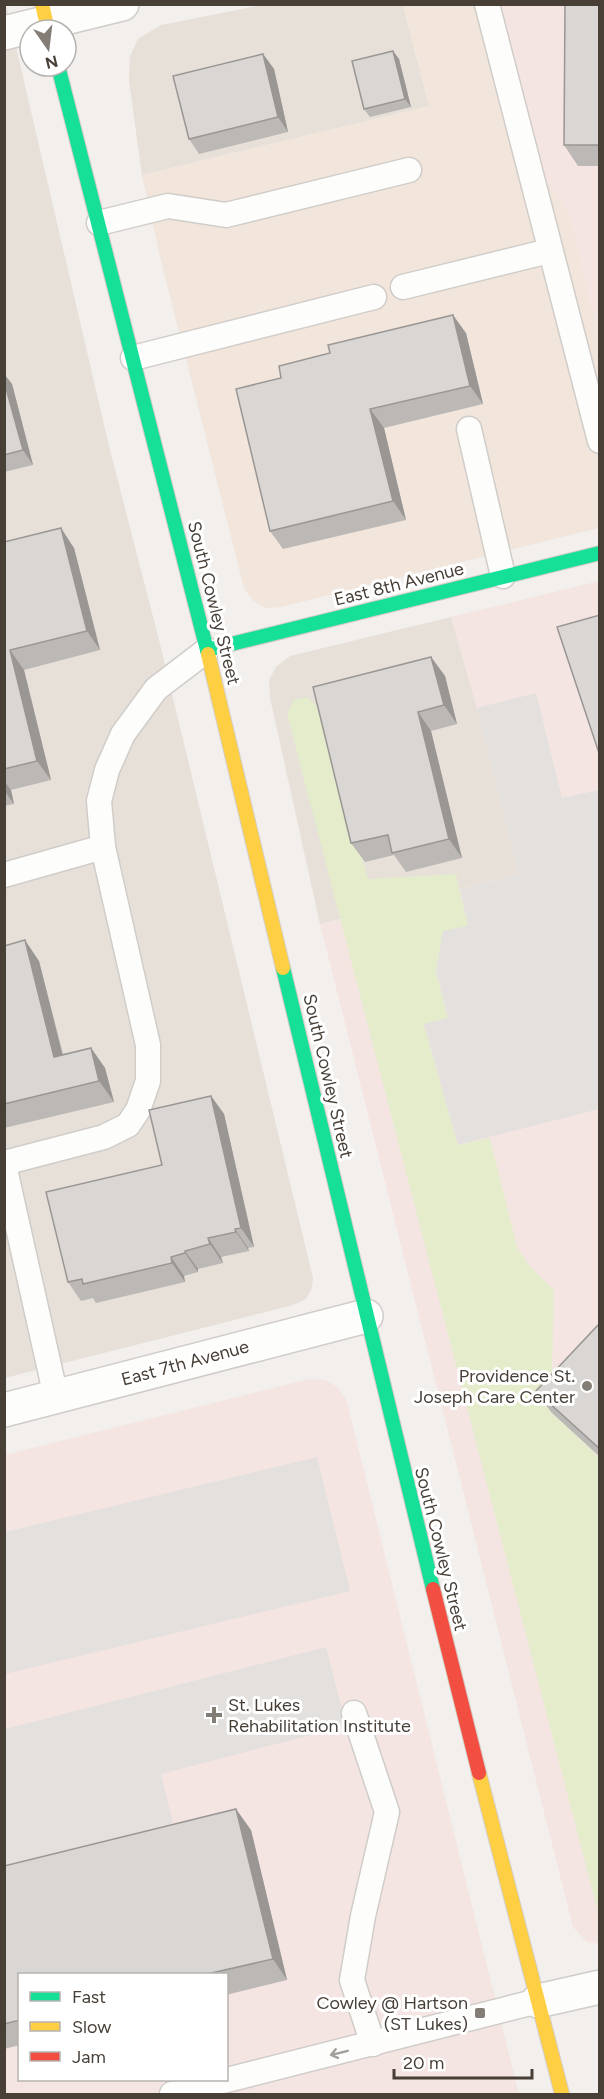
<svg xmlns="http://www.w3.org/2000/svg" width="604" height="2099" viewBox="0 0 604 2099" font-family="Figtree,sans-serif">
	<rect width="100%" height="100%" fill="#f2efec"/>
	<g fill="#e6e0d9">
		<path d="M6 4 109 446 159 640 313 1278 312 1288 306 1299 293 1305 5 1378Z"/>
		<path d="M263 5H403L429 106 142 175 129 81 130 56 138 39 161 25Z"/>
		<path d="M451 617 477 708 519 874 320 924 270 698 269 680 276 667 290 656Z"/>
	</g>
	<path fill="#f1e5dc" d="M403 5H501L542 175 569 210 599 336V528L281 607 266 608 253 601 244 588 160 257 142 175 429 106Z"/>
	<g fill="#f4e5e3" fill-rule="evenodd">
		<path d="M501 5H599V336L569 210 542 175Z"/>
		<path d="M599 581V1944L587 1942 573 1927 320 924 519 874 477 708 451 617Z"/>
		<path d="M309 1379 325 1380 336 1386 346 1399 519 2094H5L4 1455ZM20 1974H226V2080H20Z"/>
	</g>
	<path fill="#e4eccc" d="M307 697 320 709 368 879 456 874 468 926 436 971 448 1018 424 1025 458 1145 490 1138 517 1247 530 1267 554 1290 551 1412 599 1457V1916L287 714 294 700Z"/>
	<g fill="#e4e0dd">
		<path d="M536 693 562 798 599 790V1109L458 1145 424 1024 448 1018 436 971 443 931 468 926 460 889 519 874 477 708Z"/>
		<path d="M317 1457 350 1591 5 1674V1532Z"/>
		<path d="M326 1647 346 1726 161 1774 173 1823 5 1867V1729Z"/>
	</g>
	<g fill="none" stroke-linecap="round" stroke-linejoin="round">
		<defs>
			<g id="lane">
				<path d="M487 4 600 441"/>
				<path d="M99 223 168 206 226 215 409 170"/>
				<path d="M403 287 549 251"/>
				<path d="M133 358 374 297"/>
				<path d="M469 429 503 576"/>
				<path d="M4 875 103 847"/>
				<path d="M4 1163 104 1137 128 1125 138 1110 148 1081V1045L103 847 99 801 107 770 123 734 156 689 207 650"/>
				<path d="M4 1165 56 1397"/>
				<path d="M354 1713 387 1812 363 1916 352 1980 373 2044"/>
				<path d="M172 2094 538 2001"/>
			</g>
			<g id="street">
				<path d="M4 33 122 4"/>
				<path d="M4 1410 366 1316"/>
				<path d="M538 2001 600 1987"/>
			</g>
			<g id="fast">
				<path d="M58 66 208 654"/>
				<path d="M207 650 600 553"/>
				<path d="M283 968 433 1589"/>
			</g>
			<g id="slow">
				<path d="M42 4 48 30"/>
				<path d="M208 654 283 968"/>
				<path d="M479 1773 562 2094"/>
			</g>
			<path id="jam" d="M433 1589 479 1773"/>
		</defs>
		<use href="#lane" stroke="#d0cdc9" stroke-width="27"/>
		<use href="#street" stroke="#d0cdc9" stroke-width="36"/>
		<use href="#fast" stroke="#d3ccc4" stroke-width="16"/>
		<use href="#slow" stroke="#d3ccc4" stroke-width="16"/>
		<use href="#jam" stroke="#d3ccc4" stroke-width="16"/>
		<use href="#lane" stroke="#fdfdfc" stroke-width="24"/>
		<use href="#street" stroke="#fdfdfc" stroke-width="33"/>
		<use href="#fast" stroke="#16e098" stroke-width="14"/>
		<use href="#slow" stroke="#ffcf43" stroke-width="14"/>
		<use href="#jam" stroke="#f24e42" stroke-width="14"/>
	</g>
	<g fill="#bbb8b5">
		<path d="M600 4V166H578L564 145Z"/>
		<path d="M393 51 399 59 411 107 370 117 364 109Z"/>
		<path d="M263 54 274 69 288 132 199 154 189 139Z"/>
		<path d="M466 333 483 404 384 428 406 520 283 549 270 531 281 378Z"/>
		<path d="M4 374 12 384 33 465 4 472Z"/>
		<path d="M4 542 74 548 100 650 24 670 51 780 11 790 14 804 4 806Z"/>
		<path d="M431 657 445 676 457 724 431 731 462 858 406 872 394 855 365 862 351 843Z"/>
		<path d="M4 946 39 961 63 1054 91 1048 105 1068 114 1102 4 1128Z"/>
		<path d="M211 1096 224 1114 254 1247 248 1248 249 1251 221 1257 223 1263 198 1269V1272L184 1276 185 1282 96 1303 93 1298 81 1301 68 1282 162 1165Z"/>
		<path d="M600 1323V1457L551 1412 536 1391Z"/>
		<path d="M251 1830 287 1980 226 1995V1974H20V2045L4 2049V1866Z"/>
	</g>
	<g fill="#999694">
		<path d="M393 51 399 59 411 107 405 99Z"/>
		<path d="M263 54 274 69 288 132 278 117Z"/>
		<path d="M453 315 466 333 483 404 470 386Z"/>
		<path d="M4 374 12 384 33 465 23 450 4 383Z"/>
		<path d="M370 409 384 428 406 520 393 501Z"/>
		<path d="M61 528 74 548 100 650 87 631Z"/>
		<path d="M10 650 24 670 51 780 37 761Z"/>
		<path d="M431 657 445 676 457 724 444 705Z"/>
		<path d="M418 712 431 731 462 858 449 839Z"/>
		<path d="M4 781 11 790 14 804 4 790Z"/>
		<path d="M25 940 39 961 68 1077 54 1057Z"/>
		<path d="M91 1048 105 1068 114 1102 99 1081Z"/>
		<path d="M211 1096 224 1114 254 1247 241 1228Z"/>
		<path d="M235 1229 248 1248 249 1251 236 1232Z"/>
		<path d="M208 1238 221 1257 223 1263 210 1244Z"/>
		<path d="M185 1251 198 1269V1272L185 1253Z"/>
		<path d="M171 1257 184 1276 185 1282 172 1263Z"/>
		<path d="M236 1809 251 1830 287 1980 273 1959Z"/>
	</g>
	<g fill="#dad6d3" stroke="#999694" stroke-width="1.5">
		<path d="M565 4H600V145H564Z"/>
		<path d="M393 51 405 99 364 109 352 61Z"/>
		<path d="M263 54 278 117 189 139 173 76Z"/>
		<path d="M453 315 470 386 370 409 393 501 270 531 236 389 281 378 279 366 330 353 328 345Z"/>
		<path d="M4 381 23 450 4 455Z"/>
		<path d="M61 528 87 631 10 650 37 761 4 769V542Z"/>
		<path d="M600 615V756L557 627Z"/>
		<path d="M431 657 444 705 418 712 449 839 392 853 388 835 351 843 313 687Z"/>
		<path d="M25 940 54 1057 91 1048 99 1081 4 1104V946Z"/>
		<path d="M211 1096 241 1228 235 1229 236 1232 208 1238 210 1244 185 1251V1253L171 1257 172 1263 83 1284 82 1279 68 1282 46 1192 162 1165 149 1110Z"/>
		<path d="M600 1323V1449L536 1391Z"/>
		<path d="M236 1809 273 1959 207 1974H20V2020L4 2024V1866Z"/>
	</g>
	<defs><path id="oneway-shaft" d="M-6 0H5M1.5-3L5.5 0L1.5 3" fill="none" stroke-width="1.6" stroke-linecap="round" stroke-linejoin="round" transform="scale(1.5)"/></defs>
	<use stroke="#a29e9a" href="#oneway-shaft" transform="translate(339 2053) rotate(166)"/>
	<g fill="#847d76" stroke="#fff" stroke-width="2">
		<circle cx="587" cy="1386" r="6"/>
		<path d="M211 1706h6v6h6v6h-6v6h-6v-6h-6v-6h6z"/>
		<rect x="474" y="2007" width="12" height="12" rx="3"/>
	</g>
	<g text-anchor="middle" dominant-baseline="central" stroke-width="6" stroke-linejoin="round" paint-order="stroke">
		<g font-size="18" fill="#483f37" stroke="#fff">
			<text transform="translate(399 584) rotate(-14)">East 8th Avenue</text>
			<text transform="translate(214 603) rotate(76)">South Cowley Street</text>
			<text transform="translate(328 1076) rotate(77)">South Cowley Street</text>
			<text transform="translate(185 1363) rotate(-15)">East 7th Avenue</text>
			<text transform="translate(441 1549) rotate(76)">South Cowley Street</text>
		</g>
		<g font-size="18" fill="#483f37" stroke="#fff" text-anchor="end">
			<text x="575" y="1376">Providence St.<tspan x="575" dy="21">Joseph Care Center</tspan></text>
			<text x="228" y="1705" text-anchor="start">St. Lukes<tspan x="228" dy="21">Rehabilitation Institute</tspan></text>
			<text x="468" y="2003">Cowley @ Hartson<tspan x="468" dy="21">(ST Lukes)</tspan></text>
		</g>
	</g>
	<rect width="604" height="2099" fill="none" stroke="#483f37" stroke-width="12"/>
	<rect x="18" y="1973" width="210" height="108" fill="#ffffff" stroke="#b6b2af" stroke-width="1.5"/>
	<rect x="30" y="1992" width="30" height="9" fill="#16e098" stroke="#b6b2af" stroke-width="1.5"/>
	<text x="72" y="2003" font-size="18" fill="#483f37">Fast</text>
	<rect x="30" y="2022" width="30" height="9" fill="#ffcf43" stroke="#b6b2af" stroke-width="1.5"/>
	<text x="72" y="2033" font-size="18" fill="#483f37">Slow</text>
	<rect x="30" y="2052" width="30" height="9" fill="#f24e42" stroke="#b6b2af" stroke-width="1.5"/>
	<text x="72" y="2063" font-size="18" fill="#483f37">Jam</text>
	<g transform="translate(48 48) rotate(166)"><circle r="28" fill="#ffffff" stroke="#b6b2af" stroke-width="1.5"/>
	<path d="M0-4.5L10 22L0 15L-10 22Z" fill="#847d76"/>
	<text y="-9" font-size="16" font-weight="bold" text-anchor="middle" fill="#483f37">N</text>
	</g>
	<path d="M394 2069v9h138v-9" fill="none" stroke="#483f37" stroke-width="3"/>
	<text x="403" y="2069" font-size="18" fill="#483f37" stroke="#ffffff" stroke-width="4.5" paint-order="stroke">20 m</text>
</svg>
